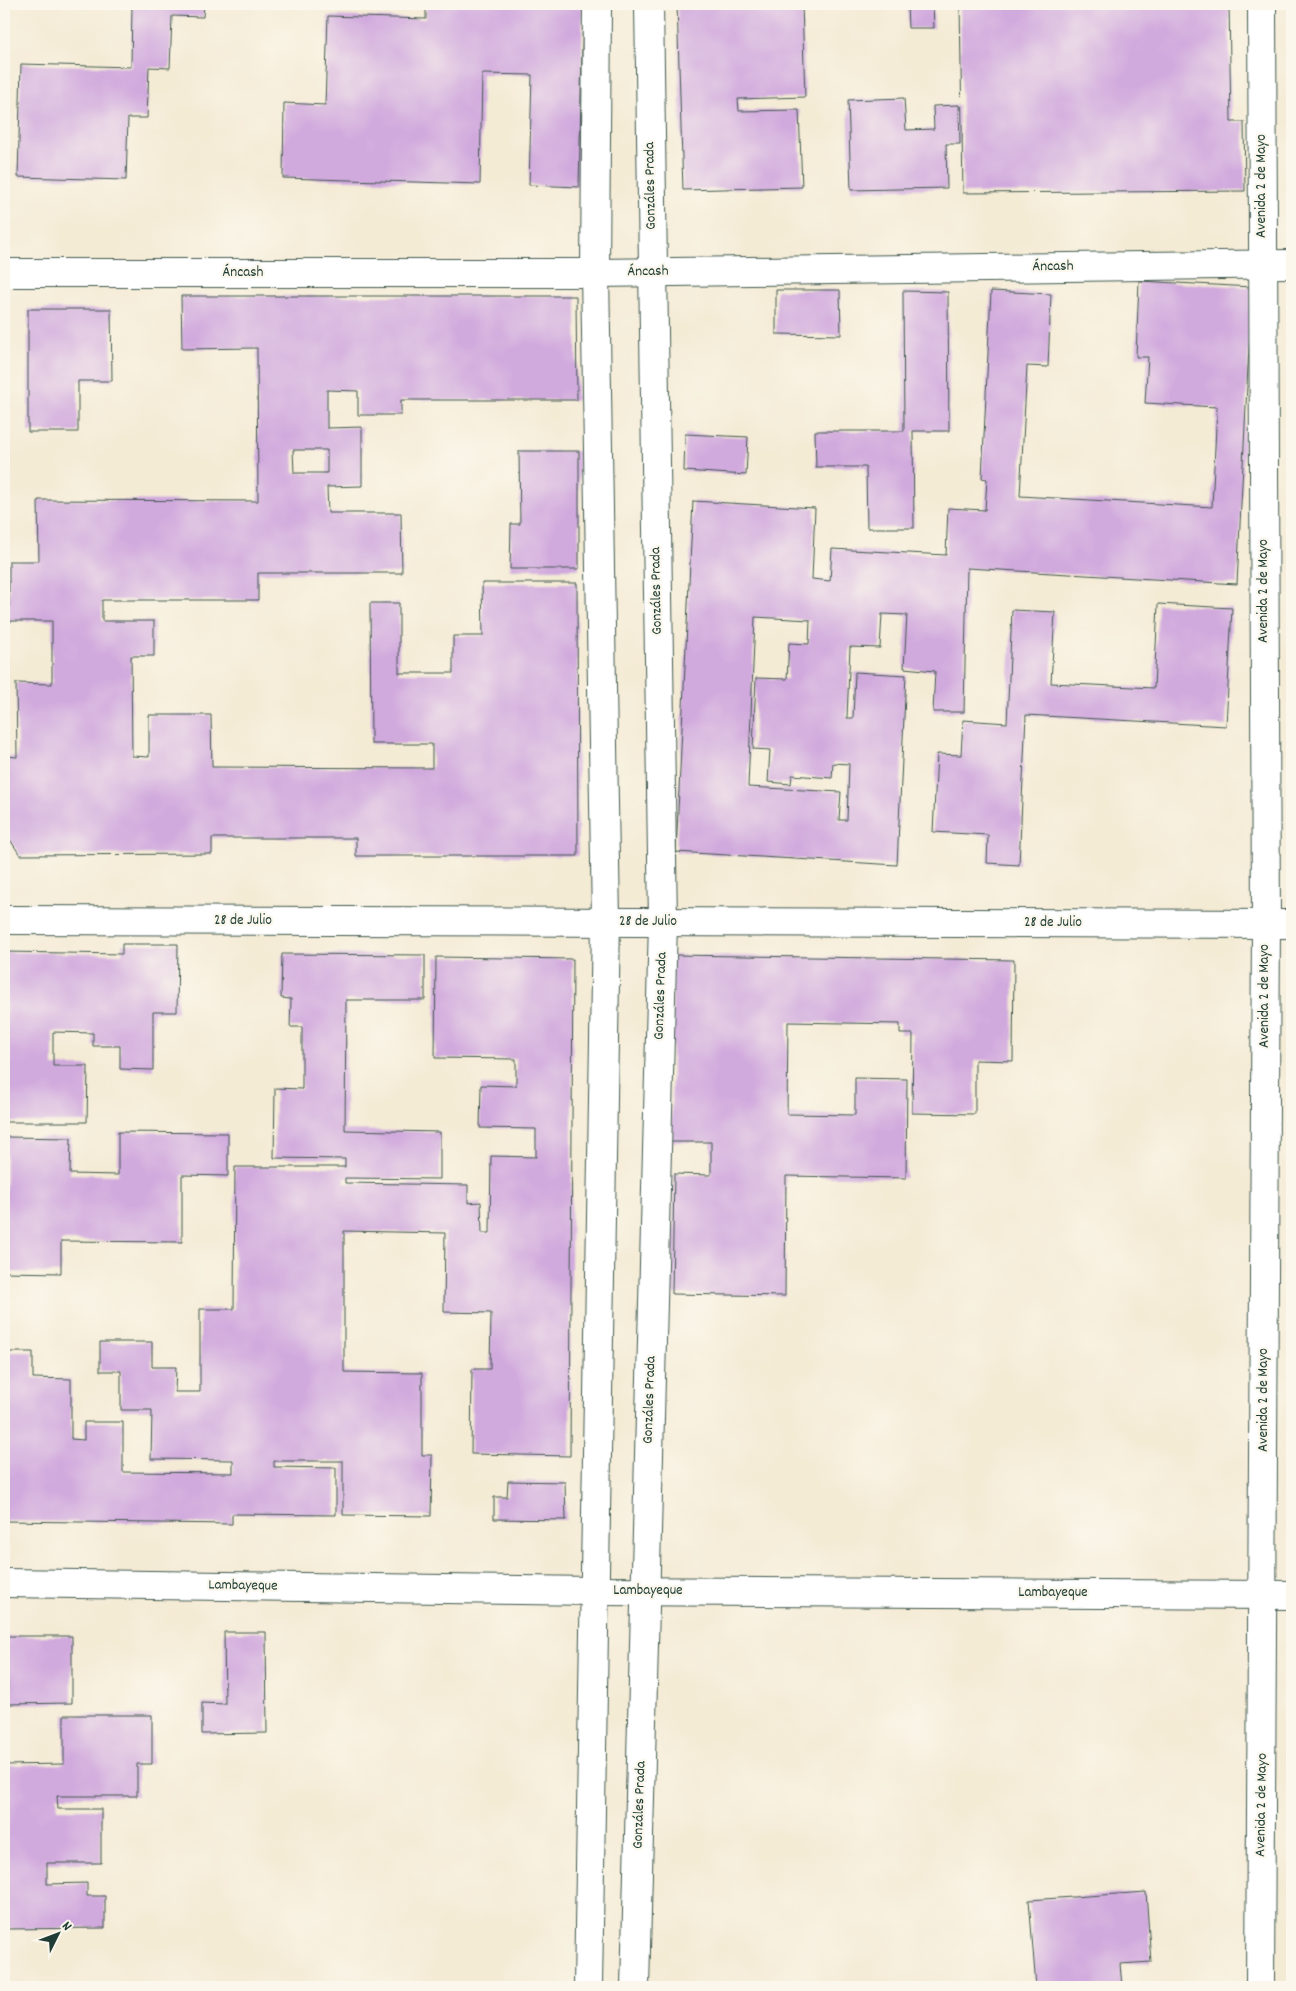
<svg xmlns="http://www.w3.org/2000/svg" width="1296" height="1991" viewBox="0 0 1296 1991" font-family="Dekko,sans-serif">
	<rect width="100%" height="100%" fill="#fbf7ec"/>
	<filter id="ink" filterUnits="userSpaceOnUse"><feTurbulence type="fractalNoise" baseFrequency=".02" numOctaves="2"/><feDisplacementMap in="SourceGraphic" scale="10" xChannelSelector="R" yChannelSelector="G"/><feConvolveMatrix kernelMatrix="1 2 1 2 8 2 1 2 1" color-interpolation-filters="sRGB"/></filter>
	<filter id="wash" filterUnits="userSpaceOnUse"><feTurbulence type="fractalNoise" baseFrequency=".0096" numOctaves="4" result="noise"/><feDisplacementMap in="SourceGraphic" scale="20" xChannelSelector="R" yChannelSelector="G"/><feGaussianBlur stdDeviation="1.12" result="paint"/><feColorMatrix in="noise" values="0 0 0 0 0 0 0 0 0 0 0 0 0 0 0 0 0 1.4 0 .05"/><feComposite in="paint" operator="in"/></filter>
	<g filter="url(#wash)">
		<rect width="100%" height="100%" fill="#f4ebd5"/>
		<g id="blocks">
			<g fill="#d0a9dd" fill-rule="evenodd">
				<path d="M132 4H204L203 17 172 16 170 68 149 67 147 118H128L126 180 18 177 21 64 131 67Z"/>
				<path d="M426 4H583L579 187 529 185 532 75 482 74 480 184 283 178 284 103 325 105 328 16 426 19Z"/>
				<path d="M677 4H802L805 97 738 99 739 111 799 110 802 187 683 190Z"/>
				<path d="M907 4H933L934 28H908Z"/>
				<path d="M960 4H1229L1231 122H1244L1245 191 963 193Z"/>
				<path d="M904 98 906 130 934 129 933 106 959 105 960 144H946L947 188 851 190 848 100Z"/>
				<path d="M1139 281 1252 287 1237 584 967 568 964 712H933L935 671 904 668 907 615 882 614 880 648 850 647 847 718H853L855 672 906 675 897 865 676 852 693 501 815 508 812 579 830 581 832 549 946 555 948 508 985 510 987 479 982 478 991 291 1051 294 1048 367 1027 366 1020 496 1212 507 1217 407 1145 403 1148 357H1136ZM755 617 810 620 809 644 789 643 787 679 756 678 753 749 770 750 768 782 791 784 792 775 832 778 833 763 849 764 847 820H839L841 792 748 787Z"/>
				<path d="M776 290H840L841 335 776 334Z"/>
				<path d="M903 291 948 292 949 431H913L914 528H867L866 467H816L815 431H904Z"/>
				<path d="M181 296H576L577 400H401V415H358V391L327 390V428L362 427V486L327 487 328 513H401L402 573H258V600H102V621H154V656H131L132 756 149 757V715H211L212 767 432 768V744H371L370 603H399V673H453V636H483L482 583H577L578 856H356V838H212V854L20 855 7 835 6 756 17 757 16 683 52 684V621H9V561H39L38 500 258 501 257 348 182 349ZM293 450H327V473H294Z"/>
				<path d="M28 309H111L112 381H78V432H28Z"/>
				<path d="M685 434 748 437 746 475 684 471Z"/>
				<path d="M519 451H579V569H510L511 524H520Z"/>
				<path d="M1158 604 1232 608 1226 726 1026 715 1019 865 987 863 988 835 933 832 937 754 961 755 963 720 1007 723 1012 610 1055 612 1051 683 1154 688Z"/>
				<path d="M122 944H178L177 1012H153V1070L120 1069V1046H93V1033L53 1032V1066H88L87 1122H5L6 952 122 954Z"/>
				<path d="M282 954 425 955V1000H346L345 1130 440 1132V1179L345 1178V1183L468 1185V1203L481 1202 482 1233H490L491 1156 536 1157V1129L480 1128 481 1085 516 1086V1059L435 1058 436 957 573 959 570 1456 471 1454 472 1369H490L491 1313 444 1312 445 1233 344 1231V1372L422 1373V1455H432L431 1516 343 1515V1461H274V1467L336 1468V1515L232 1514V1524L4 1521V1352H33V1378L71 1379V1439L84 1440V1422H123V1472L233 1473V1460L151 1459 152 1410H121V1371H100V1342H152V1367H176L175 1392H200V1309H234L235 1167H345V1159L274 1158 275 1088 302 1089V1027H290L291 999 281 998Z"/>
				<path d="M673 955 1014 960 1013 1061 975 1060V1114L912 1113 913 1034H900V1024L788 1022 787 1114 855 1115V1078L907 1079 906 1178 786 1176 785 1296 672 1294 674 1174 711 1175V1142H671Z"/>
				<path d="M118 1132 228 1133V1176L182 1175V1242L61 1241V1273L5 1272 6 1137 71 1138 70 1174 118 1175Z"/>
				<path d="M508 1481 565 1482 566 1520 494 1519V1497H507Z"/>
				<path d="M224 1632H266L267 1733 202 1734V1703L225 1704Z"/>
				<path d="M7 1636H72V1703L8 1704Z"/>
				<path d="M64 1715H152V1764H137V1796H57L58 1809H101V1863H47V1884L87 1883V1896H105V1928L4 1929V1765L64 1764Z"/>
				<path d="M1146 1892 1151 1962 1120 1964 1122 1987H1036L1029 1900Z"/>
			</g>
		</g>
	</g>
	<g filter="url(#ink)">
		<use href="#blocks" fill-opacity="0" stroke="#3f574c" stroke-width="1"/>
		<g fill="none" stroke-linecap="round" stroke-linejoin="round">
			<defs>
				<g id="street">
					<path d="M4 273H595L1292 264"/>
					<path d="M4 920 1292 924"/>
					<path d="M588 1987 606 921 595 273 597 4"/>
					<path d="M635 1987 663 922 649 4"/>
				</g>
				<g id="secondary">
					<path d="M4 1583 594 1591 1292 1595"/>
					<path d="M1260 1987 1266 923 1262 4"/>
				</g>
			</defs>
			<use href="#street" stroke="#3f574c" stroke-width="30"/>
			<use href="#secondary" stroke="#3f574c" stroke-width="30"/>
			<use href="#street" stroke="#fff" stroke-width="28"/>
			<use href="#secondary" stroke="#fff" stroke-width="28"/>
		</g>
	</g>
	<g text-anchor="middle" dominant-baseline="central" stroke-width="4.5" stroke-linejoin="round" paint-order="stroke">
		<g font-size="15" fill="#1f3d34" stroke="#fbf7ec">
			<text transform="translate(651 186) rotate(-91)">Gonzáles Prada</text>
			<text transform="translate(1262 186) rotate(-90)">Avenida 2 de Mayo</text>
			<text transform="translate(1053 267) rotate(-1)">Áncash</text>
			<text transform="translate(648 272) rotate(-1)">Áncash</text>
			<text x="243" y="273">Áncash</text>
			<text transform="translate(657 591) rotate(-91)">Gonzáles Prada</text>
			<text transform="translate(1264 591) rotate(-90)">Avenida 2 de Mayo</text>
			<text x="243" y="921">28 de Julio</text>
			<text x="648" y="922">28 de Julio</text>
			<text x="1053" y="923">28 de Julio</text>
			<text transform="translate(661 996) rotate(-88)">Gonzáles Prada</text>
			<text transform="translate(1265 996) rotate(-90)">Avenida 2 de Mayo</text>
			<text transform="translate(650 1400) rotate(-88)">Gonzáles Prada</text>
			<text transform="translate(1264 1400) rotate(-90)">Avenida 2 de Mayo</text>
			<text transform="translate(243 1586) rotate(1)">Lambayeque</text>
			<text x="648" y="1591">Lambayeque</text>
			<text x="1053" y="1593">Lambayeque</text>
			<text transform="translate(640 1805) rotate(-88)">Gonzáles Prada</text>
			<text transform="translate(1262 1805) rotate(-89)">Avenida 2 de Mayo</text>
		</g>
	</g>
	<rect width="1296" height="1991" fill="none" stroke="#fbf7ec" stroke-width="20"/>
	<g transform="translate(58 1934) rotate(48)" stroke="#fbf7ec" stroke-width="4" paint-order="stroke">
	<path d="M0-4L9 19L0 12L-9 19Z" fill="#1f3d34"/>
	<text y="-8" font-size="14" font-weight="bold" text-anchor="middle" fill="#1f3d34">N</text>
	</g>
</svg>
